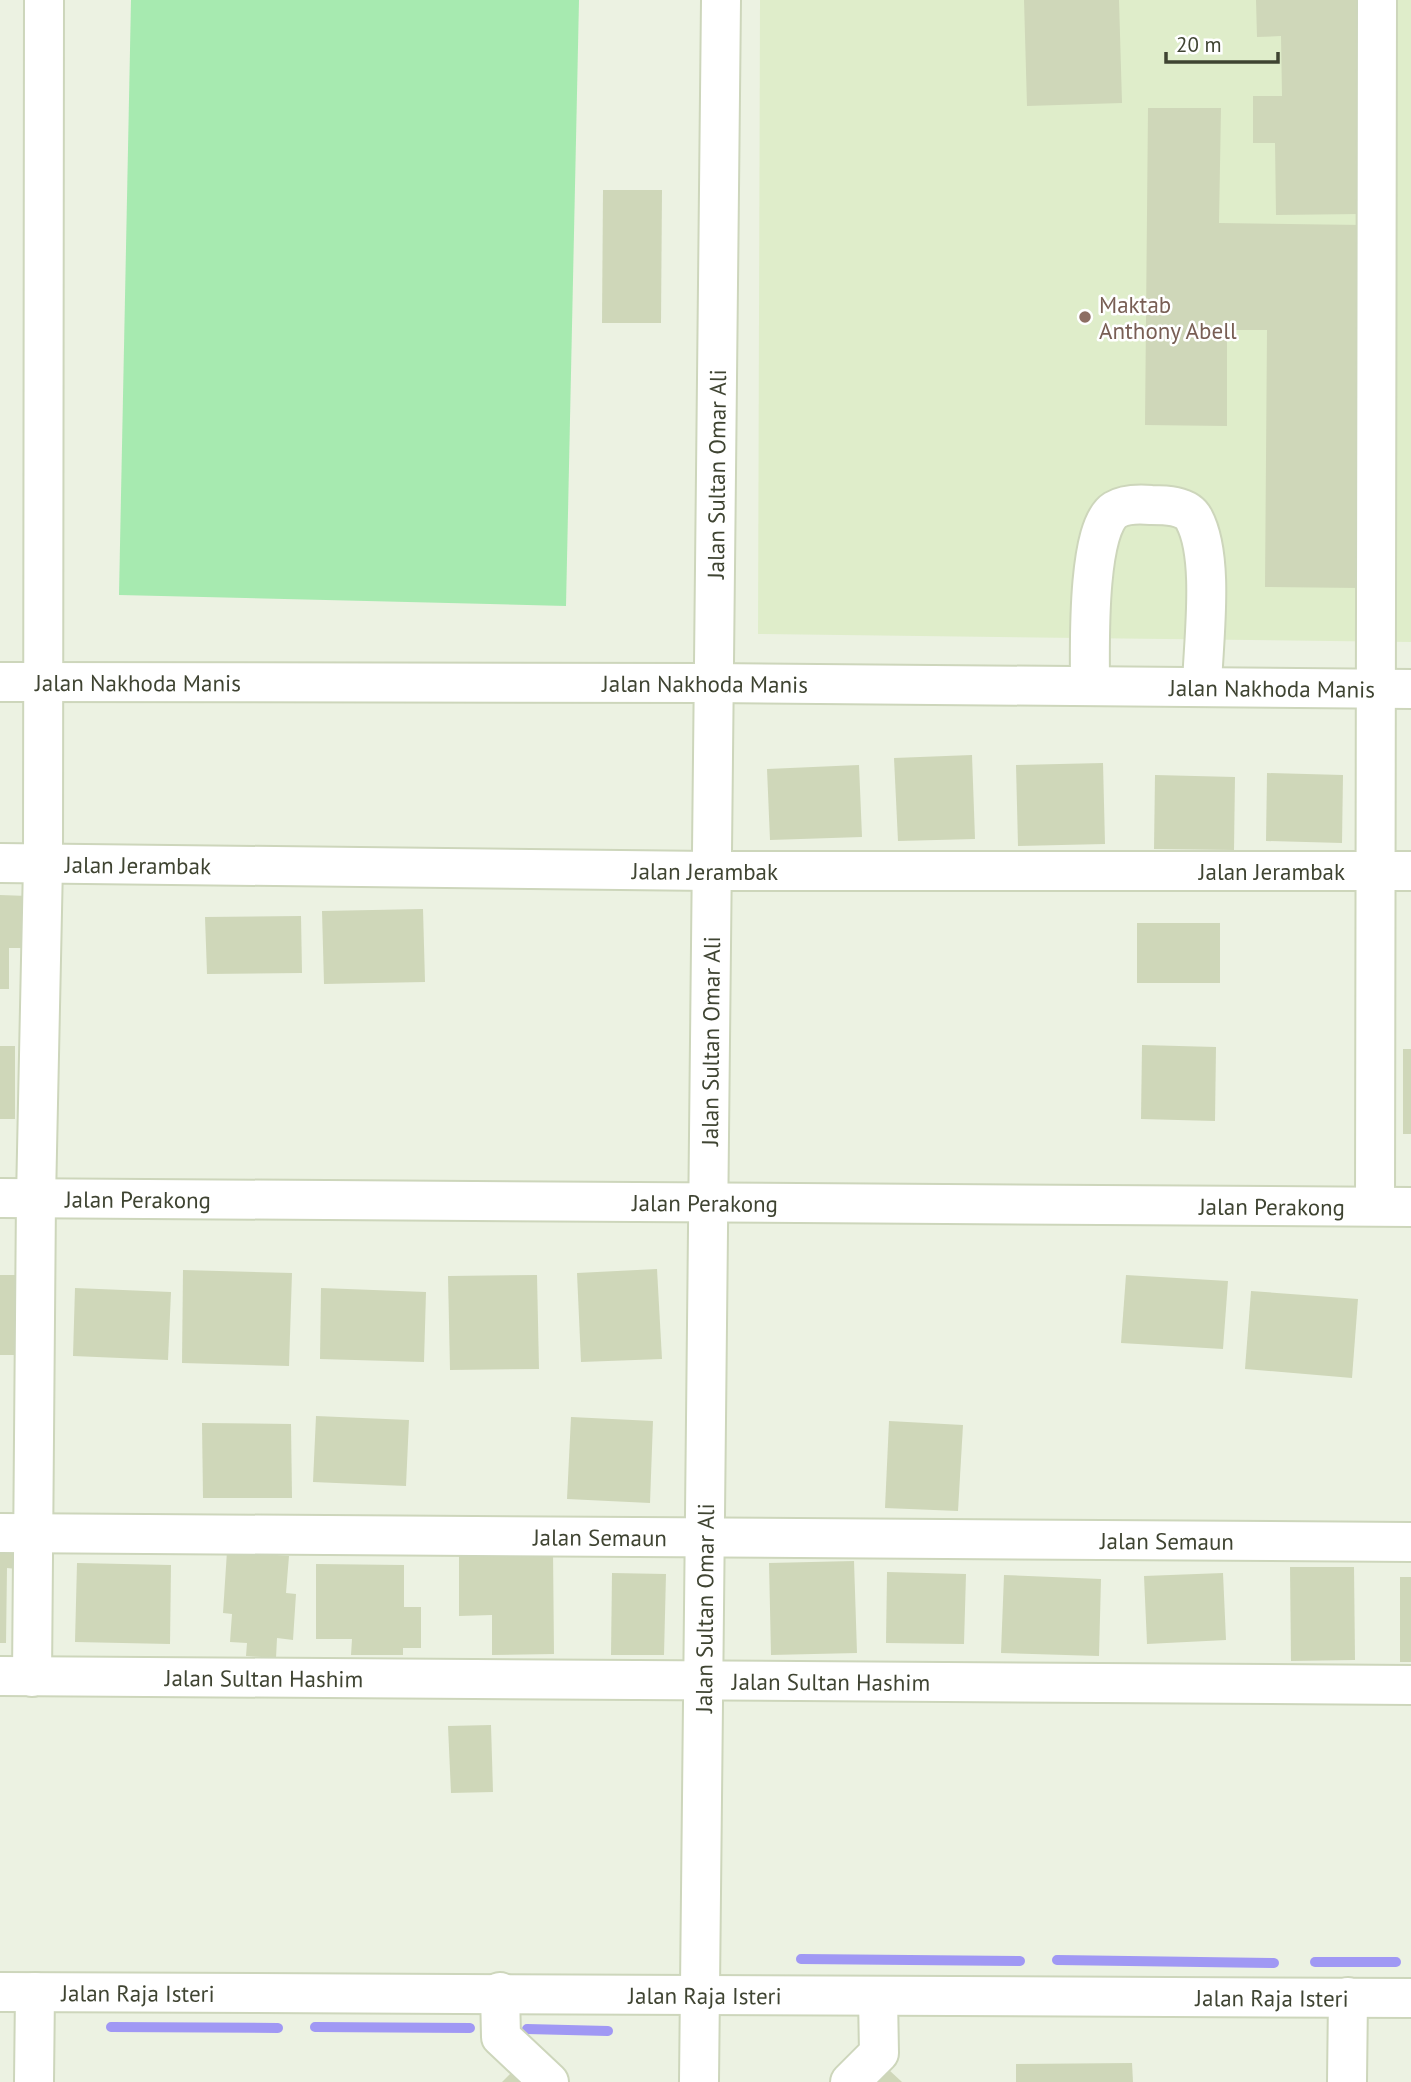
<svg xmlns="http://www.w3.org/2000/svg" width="1411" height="2082" viewBox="0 0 1411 2082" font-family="'PT Sans',sans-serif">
	<rect width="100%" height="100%" fill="#ecf2e2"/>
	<path fill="#dfedca" d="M760 0H1411V642L758 634Z"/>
	<path fill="#a7eab0" d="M131 0H579L566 606 119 595Z"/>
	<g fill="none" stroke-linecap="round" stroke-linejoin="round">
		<g stroke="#a098f4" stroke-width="10">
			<path d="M801 1959 1020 1961"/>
			<path d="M1057 1960 1274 1963"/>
			<path d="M1315 1962H1396"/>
			<path d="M111 2027 278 2028"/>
			<path d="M315 2027 470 2028"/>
			<path d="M527 2029 608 2031"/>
		</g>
	</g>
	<g fill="#cfd7b9">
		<path d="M1024 0H1119L1122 103 1027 106Z"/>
		<path d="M1256 0H1357L1360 214 1276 215 1275 143H1253V96H1282L1281 36 1257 37Z"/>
		<path d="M1148 108H1221L1219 223 1363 225 1360 588 1265 587 1267 330H1227V426L1145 425Z"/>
		<path d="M603 190H662L661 323H602Z"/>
		<path d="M972 755 975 839 898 841 894 758Z"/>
		<path d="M1103 763 1105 844 1018 846 1016 765Z"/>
		<path d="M859 765 862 837 770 840 767 769Z"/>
		<path d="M1267 773 1343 775 1342 843 1266 841Z"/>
		<path d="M1155 775 1235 777 1234 850 1154 849Z"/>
		<path d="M0 895 28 896 27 948H9V989H0Z"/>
		<path d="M423 909 425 982 324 984 322 911Z"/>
		<path d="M301 916 302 973 207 974 205 917Z"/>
		<rect x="1137" y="923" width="83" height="60"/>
		<path d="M1142 1045 1216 1047 1215 1121 1141 1119Z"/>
		<rect x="0" y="1046" width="15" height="73"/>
		<rect x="1403" y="1049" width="8" height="85"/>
		<path d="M657 1269 662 1359 581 1362 577 1273Z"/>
		<path d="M183 1270 292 1273 289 1366 182 1363Z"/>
		<path d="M0 1275H21L20 1355H0Z"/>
		<path d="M537 1275 539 1369 450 1370 448 1276Z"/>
		<path d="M1126 1275 1228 1281 1223 1349 1121 1343Z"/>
		<path d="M75 1288 171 1292 168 1360 73 1356Z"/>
		<path d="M321 1288 426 1292 424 1362 320 1359Z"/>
		<path d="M1251 1291 1358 1299 1352 1378 1245 1369Z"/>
		<path d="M316 1416 409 1420 406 1486 313 1482Z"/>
		<path d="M571 1417 653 1421 650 1503 567 1499Z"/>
		<path d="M889 1421 963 1425 958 1511 885 1508Z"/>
		<path d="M202 1423 291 1424 292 1498H203Z"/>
		<path d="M227 1551 289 1556 286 1593 296 1594 293 1640 277 1638 276 1658 246 1656 247 1643 230 1642 232 1614 223 1613Z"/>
		<path d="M553 1551 554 1654 492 1655V1615L459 1616V1552Z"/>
		<path d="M0 1554H18L17 1569 7 1568 6 1643H0Z"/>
		<path d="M854 1561 857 1653 771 1655 769 1563Z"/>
		<path d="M77 1563 171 1565 170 1644 75 1642Z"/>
		<path d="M316 1564 404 1565V1607H421V1648H403V1655H351L352 1639H316Z"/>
		<path d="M1290 1567H1354L1355 1660 1291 1661Z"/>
		<path d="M887 1572 966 1574 964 1644 886 1643Z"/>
		<path d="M612 1573 666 1574 664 1655H611Z"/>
		<path d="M1223 1573 1226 1640 1147 1644 1144 1576Z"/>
		<path d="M1004 1575 1101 1579 1099 1656 1001 1653Z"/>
		<rect x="1400" y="1577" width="11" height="85"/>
		<path d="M491 1725 493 1792 451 1793 448 1726Z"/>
		<path d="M1132 2063 1133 2082H1016V2064Z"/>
		<path d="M889 2070 902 2082H877Z"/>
		<path d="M511 2073 520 2082H502Z"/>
	</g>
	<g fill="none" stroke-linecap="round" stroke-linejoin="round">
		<defs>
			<g id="minor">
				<path id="s1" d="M0 682 712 683 1411 689"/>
				<path d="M1090 686C1090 653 1086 528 1115 510 1125 504 1139 504 1151 505 1164 505 1187 505 1194 519 1215 558 1203 642 1202 687"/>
				<path id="s2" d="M0 863 710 871H1411"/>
				<path id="s3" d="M0 1198 1411 1207"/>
				<path d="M1375 1206 1377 0"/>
				<path id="s4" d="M0 1533 1411 1542"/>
				<path id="s5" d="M0 1676 1411 1685"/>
				<path d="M32 1677 36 1199 43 864 44 0"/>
				<path id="s6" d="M0 1992 1411 1998"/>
				<path d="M500 1992 501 2037 549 2082"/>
				<path d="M34 2082 35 1992"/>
				<path id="s7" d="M699 2082 721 0"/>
				<path d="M850 2082 879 2053 878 1997"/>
				<path d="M1347 2082 1348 1997"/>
			</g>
		</defs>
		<use href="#minor" stroke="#cdd6bb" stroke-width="42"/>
		<use href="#minor" stroke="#fff" stroke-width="38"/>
	</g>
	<circle fill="#8d6e63" stroke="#fff" stroke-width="2.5" cx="1085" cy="317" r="7"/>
	<g text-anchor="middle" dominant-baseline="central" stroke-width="5" stroke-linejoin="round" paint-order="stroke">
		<g font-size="23" fill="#785e54" stroke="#fff" text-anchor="start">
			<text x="1099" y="304">Maktab<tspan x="1099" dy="26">Anthony Abell</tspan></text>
		</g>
		<g font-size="23" fill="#3f4432" stroke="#fff">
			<text stroke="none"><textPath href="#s7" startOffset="1608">Jalan Sultan Omar Ali</textPath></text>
			<text stroke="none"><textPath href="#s1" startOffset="138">Jalan Nakhoda Manis</textPath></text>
			<text stroke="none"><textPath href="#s1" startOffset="705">Jalan Nakhoda Manis</textPath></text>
			<text stroke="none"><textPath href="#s1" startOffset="1272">Jalan Nakhoda Manis</textPath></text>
			<text stroke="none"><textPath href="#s2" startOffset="138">Jalan Jerambak</textPath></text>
			<text stroke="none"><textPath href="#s2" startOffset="705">Jalan Jerambak</textPath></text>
			<text stroke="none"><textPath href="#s2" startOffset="1272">Jalan Jerambak</textPath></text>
			<text stroke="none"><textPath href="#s7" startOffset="1041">Jalan Sultan Omar Ali</textPath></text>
			<text stroke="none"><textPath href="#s3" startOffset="138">Jalan Perakong</textPath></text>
			<text stroke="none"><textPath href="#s3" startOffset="705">Jalan Perakong</textPath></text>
			<text stroke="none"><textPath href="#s3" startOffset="1272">Jalan Perakong</textPath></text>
			<text stroke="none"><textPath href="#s4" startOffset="600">Jalan Semaun</textPath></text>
			<text stroke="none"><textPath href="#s4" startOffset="1167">Jalan Semaun</textPath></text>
			<text stroke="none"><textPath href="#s7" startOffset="474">Jalan Sultan Omar Ali</textPath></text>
			<text stroke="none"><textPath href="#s5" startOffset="264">Jalan Sultan Hashim</textPath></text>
			<text stroke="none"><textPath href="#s5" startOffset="831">Jalan Sultan Hashim</textPath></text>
			<text stroke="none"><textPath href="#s6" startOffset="138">Jalan Raja Isteri</textPath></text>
			<text stroke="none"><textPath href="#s6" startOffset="705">Jalan Raja Isteri</textPath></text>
			<text stroke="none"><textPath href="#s6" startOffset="1272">Jalan Raja Isteri</textPath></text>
		</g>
	</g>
	<path d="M1166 52v10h112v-10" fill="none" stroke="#3f4432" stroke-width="3.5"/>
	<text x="1176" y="52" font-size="21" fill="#3f4432" stroke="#ffffff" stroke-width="5" paint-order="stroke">20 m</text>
</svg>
